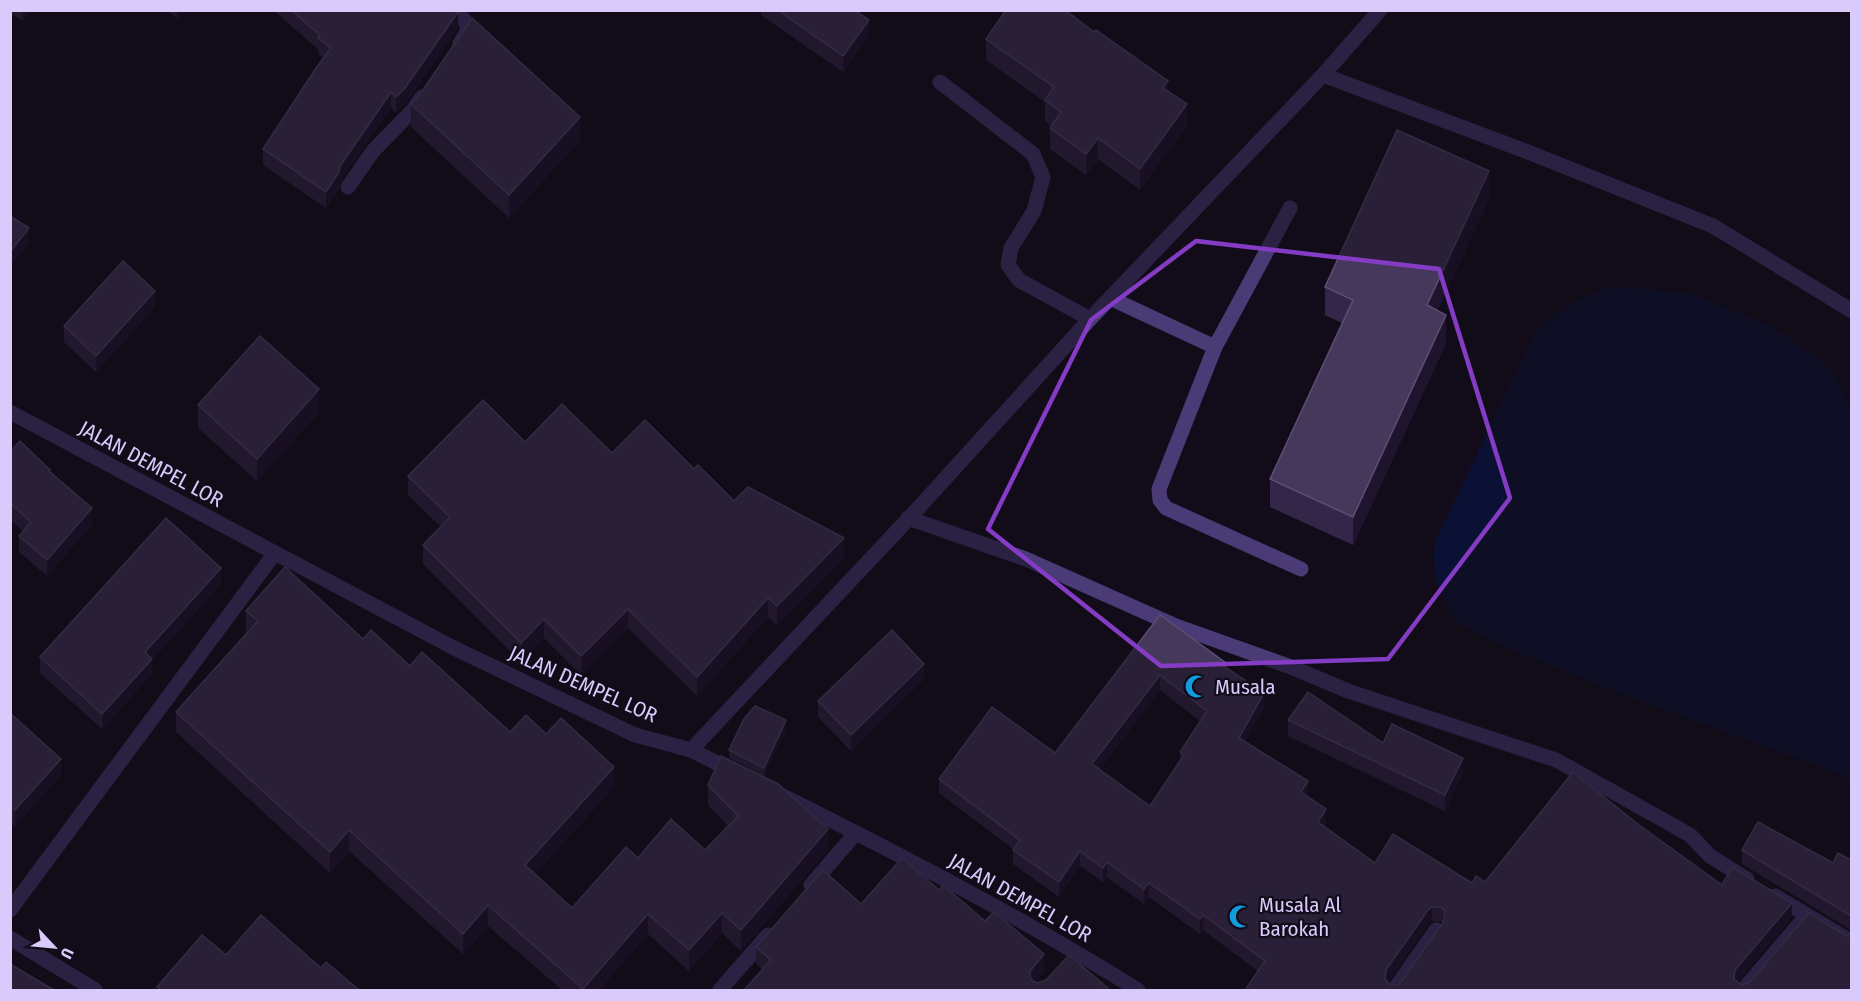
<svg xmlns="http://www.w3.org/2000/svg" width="1862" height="1001" viewBox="0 0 1862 1001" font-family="'Fira Sans Condensed',sans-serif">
	<rect width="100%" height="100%" fill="#120c1a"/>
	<path fill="#0b1134" d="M1612 287 1648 289 1693 294 1770 326 1824 362 1840 384 1852 418 1851 778 1619 693 1507 648 1461 624 1448 609 1437 583 1433 554 1437 537 1534 335C1562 308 1574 299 1612 287Z"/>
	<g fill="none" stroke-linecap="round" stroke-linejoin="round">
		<g stroke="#4a3a76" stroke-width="15">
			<path d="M452 10C461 16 467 20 468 30L460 43"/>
			<path d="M1323 75 1528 152 1713 226 1852 311"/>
			<path d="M940 82 1033 154 1043 177 1034 211 1011 248 1008 265 1019 280 1090 319"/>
			<path d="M348 187 373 151 413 110 422 97"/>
			<path d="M1290 208 1215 347 1159 489 1160 500 1166 508 1301 569"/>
			<path d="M1110 298 1215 347"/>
			<path d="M10 412 454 648 635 735 691 750 735 772"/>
			<path d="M908 518 1026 559 1176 626 1291 667 1348 691 1556 760 1690 835 1710 856 1747 879"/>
			<path d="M691 750 912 515 1090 319 1323 75 1380 10"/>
			<path d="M783 796C903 856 1024 919 1138 990"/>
			<path d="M811 885 856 833"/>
			<path d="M1775 896 1852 942"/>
			<path d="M10 910 275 553"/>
			<path d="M10 938 95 990"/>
			<path d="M720 990 768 935"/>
			<path d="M1394 990 1436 930"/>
			<path d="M1743 990 1807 915"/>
		</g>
	</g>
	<g fill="#342648" fill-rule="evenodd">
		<path d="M10 10H30L23 21 10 13Z"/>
		<path d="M166 10H183L177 18Z"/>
		<path d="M273 10H456L458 28 405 104 396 113 391 108 340 181 339 188 326 208 263 165V149L324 58 318 54V49Z"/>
		<path d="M761 10H854L869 36 843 72 761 15Z"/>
		<path d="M986 39 1168 91 1187 125 1140 190 1098 159 1086 175 1050 149V128L1051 126 1045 121V102L986 60Z"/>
		<path d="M421 93 580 140 509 218 411 127V104Z"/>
		<path d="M1489 199 1437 311 1446 343 1353 545 1270 507V479L1342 323 1325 315V287Z"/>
		<path d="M155 307 96 372 64 342V326Z"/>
		<path d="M198 405 319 412 257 481 198 428Z"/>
		<path d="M525 442 612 453 694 469 734 501 844 557 777 625 768 617 697 696 628 628 581 675 544 638 521 662 423 564V545L441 527 408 495V476Z"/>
		<path d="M10 452 50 472 92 524 47 576 19 552V536L23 531 10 519Z"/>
		<path d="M221 584 152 660V674L102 729 40 673V657Z"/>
		<path d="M246 611 363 639 410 666 510 732 546 734 614 787 535 874 572 908 638 858 705 850 728 826 708 805V785L828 849 741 951 722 933 689 971 648 934 599 990H562L488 926 463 954 349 851 330 873 176 732V712L248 633 246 631Z"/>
		<path d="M1160 615 1226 667 1264 707 1245 741 1308 795 1307 796 1326 824 1324 826 1375 863 1472 883 1485 882 1639 825 1722 885 1792 917 1737 982 1742 985 1851 990H1245L1258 971 1203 930 1200 934 1149 897 1144 904 1107 877 1103 882 1080 866 1059 897 1013 864V849L939 793V779L1055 753ZM1160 690 1200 721 1180 752V762L1150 806 1099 770ZM1432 921 1441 922 1443 923 1402 981 1398 985 1389 984 1388 982 1428 924Z"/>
		<path d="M924 679 851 751 818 717V701Z"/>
		<path d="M10 713 61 775 15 826 10 822Z"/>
		<path d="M1288 720 1383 743 1463 773 1445 811 1288 736Z"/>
		<path d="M786 729 764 776 729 758V750Z"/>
		<path d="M1742 850 1833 863 1851 860V930L1742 864Z"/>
		<path d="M939 890 1044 971 1035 982 1037 983 1110 990 763 970 756 964V947L861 904Z"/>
	</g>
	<g fill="#1f142d">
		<path d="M23 10H30L23 21Z"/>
		<path d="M177 10H183L177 18Z"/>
		<path d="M458 12V28L405 104 396 113V97Z"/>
		<path d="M869 20V36L843 72V56Z"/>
		<path d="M1168 81V102L1163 88Z"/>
		<path d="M391 92V108L340 181 339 188 326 208V192L340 166Z"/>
		<path d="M1187 104V125L1140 190V169Z"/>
		<path d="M580 117V140L509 218V195Z"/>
		<path d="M1098 138V159L1086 175V154Z"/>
		<path d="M1489 171V199L1427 333V305Z"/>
		<path d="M29 228V243L10 266V252Z"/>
		<path d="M155 291V307L96 372V356Z"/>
		<path d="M1446 315V343L1353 545V517Z"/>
		<path d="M319 389V412L257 481V459Z"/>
		<path d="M92 508V524L47 576V560Z"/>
		<path d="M844 538V557L777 625V606Z"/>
		<path d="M221 568V584L152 660V674L102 729V714L145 652Z"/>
		<path d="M768 598V617L697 696V677Z"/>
		<path d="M628 609V628L581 675V656Z"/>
		<path d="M544 619V638L521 662V643Z"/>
		<path d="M924 664V679L851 751V735Z"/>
		<path d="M1160 675V690L1092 779V764Z"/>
		<path d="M1264 693V707L1239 752V738Z"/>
		<path d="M786 720V729L764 776V768Z"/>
		<path d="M1463 758V773L1445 811V795Z"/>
		<path d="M61 759V775L15 826V810Z"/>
		<path d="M614 767V787L525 885V865Z"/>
		<path d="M1308 781V795L1301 806V792Z"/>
		<path d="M1326 809V824L1318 836V822Z"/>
		<path d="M828 829V849L741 951V930Z"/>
		<path d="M349 830V851L330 873V852Z"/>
		<path d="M1080 851V866L1059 897V882Z"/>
		<path d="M1107 862V877L1103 882V868Z"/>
		<path d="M1149 883V897L1144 904V889Z"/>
		<path d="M1792 903V917L1735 984 1734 979 1735 970Z"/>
		<path d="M488 905V926L463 954V934Z"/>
		<path d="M1432 907V921L1428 924 1386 984 1385 979 1386 970 1428 910Z"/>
		<path d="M722 913V933L689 971V950Z"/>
		<path d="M648 914V934L599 990H583V989Z"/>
		<path d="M1203 915V930L1200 934V919Z"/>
		<path d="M1044 954V971L1030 987V971Z"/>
	</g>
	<g fill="#45385b" stroke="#5d4e74" stroke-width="1.5" fill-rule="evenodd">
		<path d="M291 10H456L458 12 405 88 396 97 391 92 340 166 339 172 326 192 263 149 316 68 331 48 318 38 320 35Z"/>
		<path d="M778 10H854L869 20 843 56Z"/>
		<path d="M1006 10H1065L1094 32 1096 30 1168 81 1163 88 1187 104 1140 169 1098 138 1086 154 1050 128 1061 112 1045 100 1054 87 986 39Z"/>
		<path d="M472 18 580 117 509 195 411 104 421 93Z"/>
		<path d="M1397 130 1489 171 1427 305 1446 315 1353 517 1270 479 1353 300 1325 287Z"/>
		<path d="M10 216 29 228 10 252Z"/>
		<path d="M123 261 155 291 96 356 64 326Z"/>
		<path d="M260 336 319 389 257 459 198 405Z"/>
		<path d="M483 400 525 442 562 404 612 453 645 420 694 469 698 465 734 501 748 487 844 538 777 606 768 598 697 677 628 609 581 656 544 619 521 643 423 545 450 517 408 476Z"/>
		<path d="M20 441 50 470 49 471 92 508 47 560 19 536 31 522 10 503V452Z"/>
		<path d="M166 518 221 568 145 652 152 659 102 714 40 657Z"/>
		<path d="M285 567 363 639 371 630 410 666 422 652 510 732 526 715 546 734 561 718 614 767 525 865 572 908 626 847 638 858 671 819 705 850 738 816 708 785 721 756 778 784 828 829 741 930 722 913 689 950 648 914 583 989 488 905 463 934 349 830 330 852 176 712 258 621 246 611Z"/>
		<path d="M1160 615 1226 663 1224 666 1264 693 1239 738 1308 781 1301 792 1326 809 1318 822 1375 863 1393 834 1472 883 1476 876 1485 882 1573 772 1639 825 1722 885 1732 867 1792 903 1735 970 1734 979 1742 985 1750 982 1809 913 1847 936H1851V990H1245L1265 961 1203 915 1200 919 1149 883 1144 889 1107 862 1103 868 1080 851 1059 882 1013 850 1020 840 939 779 992 707 1055 753ZM1160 675 1207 711 1180 752 1184 755 1150 806 1092 764ZM1432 907H1441L1445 911 1444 921 1402 981 1398 985 1389 984 1385 979 1386 970 1428 910Z"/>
		<path d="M892 630 924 664 851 735 818 701Z"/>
		<path d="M1308 692 1383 743 1392 724 1463 758 1445 795 1288 720Z"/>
		<path d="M755 706 786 720 764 768 729 750 744 719Z"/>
		<path d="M10 713 61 759 15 810 10 806Z"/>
		<path d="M1758 822 1833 863 1838 853 1851 860V916L1742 850Z"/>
		<path d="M902 858 939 890 943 885 985 921 994 912 1044 954 1030 971V977L1033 981 1037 983 1046 980 1069 955 1110 990H744L771 960 756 947 823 870 861 904Z"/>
		<path d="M261 915 321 968 326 962 359 990H161L157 987 202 935 226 955Z"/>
		<path d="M10 964 54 990H10Z"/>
	</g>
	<path d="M0 0H1862V1001H0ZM1196 241 1439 269 1510 498 1388 659 1161 666 988 529 1091 320Z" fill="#120c1a" fill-opacity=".55" fill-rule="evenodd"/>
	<path fill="none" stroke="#843cc5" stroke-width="4.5" stroke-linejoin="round" d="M1196 241 1439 269 1510 498 1388 659 1161 666 988 529 1091 320Z"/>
	<defs>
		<symbol id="mosque-bare" viewBox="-9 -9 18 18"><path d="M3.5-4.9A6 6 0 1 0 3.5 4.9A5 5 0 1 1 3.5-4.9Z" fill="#119cdf" stroke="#120c1a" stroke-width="2.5" paint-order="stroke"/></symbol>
	</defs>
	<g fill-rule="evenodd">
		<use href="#mosque-bare" x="1180" y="670" width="33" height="33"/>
		<use href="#mosque-bare" x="1224" y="900" width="33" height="33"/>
	</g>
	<g text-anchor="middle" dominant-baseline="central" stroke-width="4.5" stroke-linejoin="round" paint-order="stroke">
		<g font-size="21" fill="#dac9fb" stroke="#120c1a">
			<text transform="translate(151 464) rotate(28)">JALAN DEMPEL LOR</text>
			<text transform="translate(583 684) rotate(24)">JALAN DEMPEL LOR</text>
			<text transform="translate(1020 898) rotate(29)">JALAN DEMPEL LOR</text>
		</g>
		<g font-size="21" fill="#dac9fb" stroke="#120c1a" text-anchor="start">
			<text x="1215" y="687">Musala</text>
			<text x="1259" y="905">Musala Al<tspan x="1259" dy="24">Barokah</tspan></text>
		</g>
	</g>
	<rect width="1862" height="1001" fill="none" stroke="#dac9fb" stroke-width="24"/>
	<g transform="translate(54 947) rotate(116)" stroke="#120c1a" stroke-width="4.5" paint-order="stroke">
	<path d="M0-4.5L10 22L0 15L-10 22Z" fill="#dac9fb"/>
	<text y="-9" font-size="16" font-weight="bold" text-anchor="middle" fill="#dac9fb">U</text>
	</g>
</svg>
